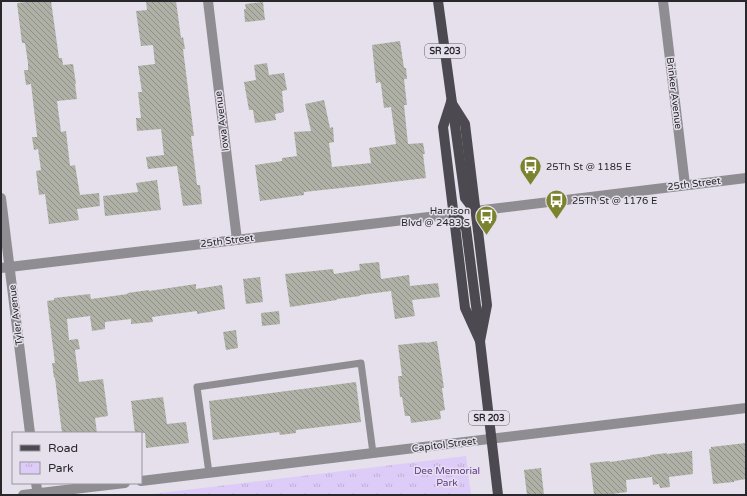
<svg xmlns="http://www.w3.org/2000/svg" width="747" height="496" viewBox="0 0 747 496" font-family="'Varela Round',sans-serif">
	<defs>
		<pattern id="park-tufts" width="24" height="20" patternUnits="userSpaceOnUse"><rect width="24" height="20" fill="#deccf8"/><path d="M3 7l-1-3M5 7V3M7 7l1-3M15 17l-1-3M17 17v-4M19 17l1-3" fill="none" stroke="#beafd5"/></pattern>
		<pattern id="building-back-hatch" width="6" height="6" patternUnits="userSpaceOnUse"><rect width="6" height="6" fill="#afb1a6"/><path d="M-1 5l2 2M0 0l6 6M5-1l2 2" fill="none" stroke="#8e9087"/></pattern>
	</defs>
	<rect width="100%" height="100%" fill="#e5e0eb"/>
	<path fill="url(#park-tufts)" d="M466 456 471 495H152V494Z"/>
	<g fill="url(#building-back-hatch)">
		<path d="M36 1H51L59 58H62L63 65 73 64 76 84H75L77 99 57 101 61 132 66 131 70 166 75 165 80 195 99 193 100 206 77 209 79 220 49 224 45 194 39 195 36 171 41 170 38 149 34 150 32 137H37V135L31 84 26 85 24 70H28V63L25 43H22L17 3Z"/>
		<path d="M146 1H176L181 38 183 37 185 49H183L194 136H191L197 185H200L202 204 183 206 177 166 148 169 146 157 164 155 161 129 137 131 136 118H141L138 92H142L138 66 155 64 153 45 141 46 136 11 147 10Z"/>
		<path d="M263 2 265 20 245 22 244 9H246L245 4Z"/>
		<path d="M400 41 404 68H406L407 79H404L407 105H404L408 144 423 143 425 154H423L426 178 359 186 304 192V195L260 201 255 165 282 161V158L297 156 294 132 311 131 305 104 324 100 330 128 333 127 334 142 329 143 332 167 371 163 369 148 396 144 391 107 384 108 381 85 380 82 376 83 372 45Z"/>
		<path d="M267 63 269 75 284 73 287 90 282 91 284 112 275 114 276 120 255 123 253 110H249L244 82 256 80 254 65Z"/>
		<path d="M157 180 161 210 105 216 103 196 138 192 136 183Z"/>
		<path d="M379 262 381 279 409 275 410 286 438 283 440 297 412 300 415 316 395 319 391 291 360 295V296L337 299V300L290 307 285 274 333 269 334 274 360 270 359 264Z"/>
		<path d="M260 277 263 302 246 304 243 279Z"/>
		<path d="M196 284V289L222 285 225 309 197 314V311L152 317 153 322 131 324V319L105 322V329L92 331 90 316 67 319 69 340 78 339 80 349 75 350 79 382 103 379 108 416 95 418 97 433H62L55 378H54L52 363H55L47 301 54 300V298L90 294 91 299 128 294 127 293 149 290V291Z"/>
		<path d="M279 311 280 324 262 326 261 313Z"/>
		<path d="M236 330 238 348 226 350 223 332Z"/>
		<path d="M437 341 444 388H442L445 410 440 411 441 419 411 423 410 416H405L402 397H400L398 376H402L398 345 426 342V343Z"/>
		<path d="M356 382 361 422 296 430V433L280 435 279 432 213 440 209 401Z"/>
		<path d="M163 397 167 424 186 422 189 443 146 448 145 433H135L131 401Z"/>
		<path d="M746 443V479L734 481V482L713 484 709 449H711V447Z"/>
		<path d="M692 451 693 474 669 477 670 487 660 488 659 484 653 485 652 477 626 480 627 492 605 495H594L590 463 610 461V462L650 456V455L667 453V454Z"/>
		<path d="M541 468 544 495H527L524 470Z"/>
	</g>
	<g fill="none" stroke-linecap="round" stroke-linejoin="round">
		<path stroke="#8f8d92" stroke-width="7" d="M209 473 197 387 361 363 373 453"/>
		<g stroke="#8f8d92" stroke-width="10">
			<path d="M208 1 237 240"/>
			<path d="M663 1 685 185"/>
			<path d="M1 198 30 433"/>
			<path d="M475 211 746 178"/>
			<path d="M1 268 454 214"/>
			<path d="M141 481 746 408"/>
			<path d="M36 483 38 495"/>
			<path d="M23 495 125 483"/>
		</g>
		<g stroke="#4c4951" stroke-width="10">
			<path d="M438 1 465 198 475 211"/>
			<path d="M451 102 465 124 487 305 480 341 498 495"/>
			<path d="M451 102 443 127 465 308 480 341"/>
			<path d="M454 214 466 228 479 329"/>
		</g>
	</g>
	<defs>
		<symbol id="bus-pin" viewBox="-11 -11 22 30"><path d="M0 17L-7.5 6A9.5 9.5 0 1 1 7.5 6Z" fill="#7b832f" stroke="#e5e0eb"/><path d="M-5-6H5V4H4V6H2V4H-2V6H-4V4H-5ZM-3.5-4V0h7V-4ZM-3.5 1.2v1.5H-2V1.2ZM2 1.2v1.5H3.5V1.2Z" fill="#fff"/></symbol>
	</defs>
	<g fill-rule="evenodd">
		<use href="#bus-pin" x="518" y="154" width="25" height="34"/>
		<use href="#bus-pin" x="544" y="188" width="25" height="34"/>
		<use href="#bus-pin" x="474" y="204" width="25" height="34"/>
	</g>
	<g text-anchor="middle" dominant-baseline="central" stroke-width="3" stroke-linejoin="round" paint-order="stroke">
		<g fill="#e5e0eb" stroke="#615e65" stroke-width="1">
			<rect x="425" y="44" width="40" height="14" rx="3"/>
			<rect x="469" y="411" width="40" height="14" rx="3"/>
		</g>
		<g font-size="9" font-weight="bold" fill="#28272b">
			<text x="445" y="51">SR 203</text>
			<text x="489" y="418">SR 203</text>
		</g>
		<g font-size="10" fill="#28272b" stroke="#e5e0eb">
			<text transform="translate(674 93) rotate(83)">Brinker Avenue</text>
			<text transform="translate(222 121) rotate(-97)">Iowa Avenue</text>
			<text transform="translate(694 184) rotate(-7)">25th Street</text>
			<text transform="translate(227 241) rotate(-7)">25th Street</text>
			<text transform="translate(16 315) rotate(-97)">Tyler Avenue</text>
			<text transform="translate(444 445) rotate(-7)">Capitol Street</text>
		</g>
		<g font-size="10" fill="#28272b" stroke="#e5e0eb" text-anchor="start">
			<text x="546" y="167">25Th St @ 1185 E</text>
			<text x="572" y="201">25Th St @ 1176 E</text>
			<text x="470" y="211" text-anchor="end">Harrison<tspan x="470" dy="12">Blvd @ 2483 S</tspan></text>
		</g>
		<g font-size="10" fill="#643a90" stroke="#e5e0eb">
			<text x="447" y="471">Dee Memorial<tspan x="447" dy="12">Park</tspan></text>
		</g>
	</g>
	<rect width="747" height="496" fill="none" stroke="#28272b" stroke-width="4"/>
	<rect x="12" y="432" width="130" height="52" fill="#e5e0eb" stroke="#99969e"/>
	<rect x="20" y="445" width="20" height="6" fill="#4c4951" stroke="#99969e"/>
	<text x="48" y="452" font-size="12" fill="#28272b">Road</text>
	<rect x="20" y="462" width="20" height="12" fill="url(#park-tufts)" stroke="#99969e"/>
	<text x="48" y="472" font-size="12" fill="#28272b">Park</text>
</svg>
